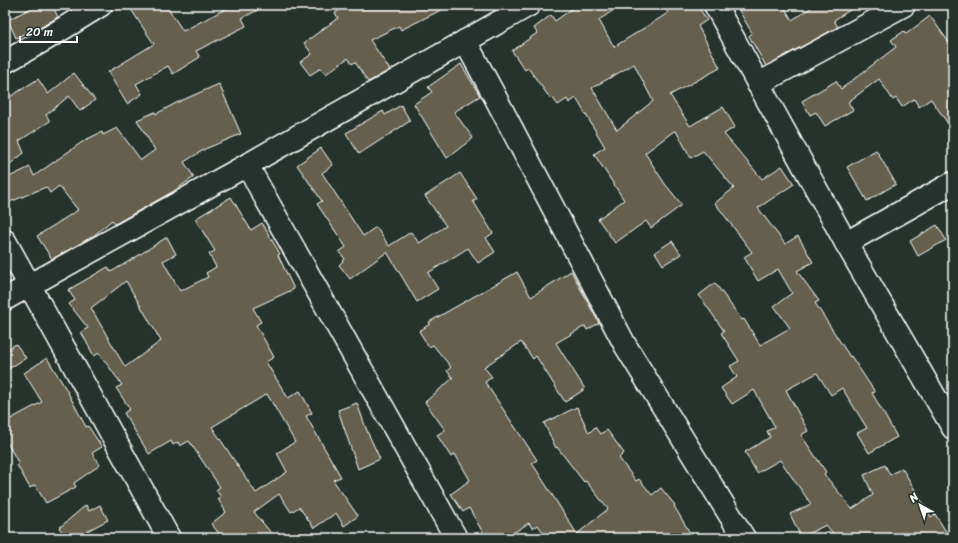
<svg xmlns="http://www.w3.org/2000/svg" width="958" height="543" viewBox="0 0 958 543" font-family="Sriracha,sans-serif">
	<rect width="100%" height="100%" fill="#26332d"/>
	<filter id="ink" filterUnits="userSpaceOnUse"><feTurbulence type="fractalNoise" baseFrequency=".025" numOctaves="2"/><feDisplacementMap in="SourceGraphic" scale="8" xChannelSelector="R" yChannelSelector="G"/><feConvolveMatrix kernelMatrix="1 2 1 2 8 2 1 2 1" color-interpolation-filters="sRGB"/></filter>
	<g filter="url(#ink)">
		<g fill="#65604e" stroke="#fff" fill-rule="evenodd">
			<path d="M37 5H52L58 17 30 34 29 31 16 38 8 20Z"/>
			<path d="M128 5H166L183 31 233 5H268L242 18 246 26 196 51 200 57 173 74 168 66 136 84 142 94 127 104 108 72 154 44Z"/>
			<path d="M347 5H451L401 30 399 26 370 40 390 70 368 82 355 62 352 64 348 58 326 74 321 68 310 75 300 62 312 54 304 43 338 18 335 13Z"/>
			<path d="M577 5H621L599 20 614 47 668 13 663 5H697L707 20 698 26 720 68 670 95 690 126 723 107 735 127 724 134 762 179 782 166 794 184 758 208 785 244 798 236 813 262 797 271 819 301 815 303 850 357 851 356 875 392 872 393 897 437 869 453 857 433 867 428 842 388 831 395 817 373 786 390 808 431 801 435 826 472 824 474 852 509 873 495 864 475 885 465 890 475 902 468 931 517 935 514 950 538H837L826 525 801 537 790 514 811 504 780 460 757 473 745 452 770 437 767 431 775 427 754 390 732 404 721 388 737 377 730 366 739 361 721 333 724 331 699 295 715 283 742 320 744 319 760 345 790 328 774 306 792 293 778 269 758 281 744 257 752 252 715 203 734 188 703 151 691 158 676 131 674 132V131L645 153 665 184 682 205 651 228 646 221 615 243 598 219 624 200 594 154 605 147 576 98 569 103 567 99 558 105 552 97 550 98 528 68 525 70 512 51 537 33 534 28 551 15 555 21ZM634 64 653 101 617 130 592 88Z"/>
			<path d="M736 5H783L792 20 815 5H858L834 20 838 27 766 66 749 36 752 33Z"/>
			<path d="M930 16 953 48V131L931 99 919 107 914 99 902 107 896 98 893 100 879 79 848 102 853 110 825 126 816 112 810 115 802 101 836 81 841 89 896 47 891 40 904 31 906 34Z"/>
			<path d="M461 64 480 96 454 112 473 138 447 158 414 104 432 92 428 87Z"/>
			<path d="M74 73 95 100 80 111 69 96 46 115 50 121 19 141 24 153 5 168V100L38 79 48 94Z"/>
			<path d="M219 84 241 134 205 149 184 162 194 177 174 191 115 224 112 220 92 237 52 259 37 236 78 210 59 186 50 193 46 187 5 204V179L30 167 34 176 85 140 102 132 103 135 117 128 141 160 155 150 137 120 155 112 156 114 176 103Z"/>
			<path d="M401 105 410 121 359 154 346 133 383 111 385 115Z"/>
			<path d="M321 148 333 165 322 173 363 236 376 227 389 246 411 232 419 243 446 226 425 196 460 173 477 199 473 201 493 233 486 238 495 252 478 263 468 248 428 273 438 289 417 302 387 252 350 279 339 265 345 259 339 252 346 247 317 204 322 201 297 165Z"/>
			<path d="M876 150 896 184 867 201 847 167Z"/>
			<path d="M231 197 251 230 262 223 280 254 278 255 294 289 253 308 261 322 256 325 274 357 266 362 288 398 300 391 312 413 306 416 341 477 333 480 358 516 344 526 336 513 314 528 299 507 291 512 279 494 254 512 275 538H223L211 524 226 512 218 499 221 497 216 490 220 487 189 441 180 446 178 442 173 445 171 441 149 454 124 413 130 409 116 388 122 385 99 353 94 356 81 332 88 328 69 304 75 300 68 290 108 267 111 272 136 257 167 237 176 254 163 261 180 291 208 277 206 273 216 267 209 254 215 251 195 219ZM126 281 161 341 125 367 91 308ZM267 394 295 442 277 453 287 472 256 493 212 427Z"/>
			<path d="M937 225 946 240 918 256 910 241Z"/>
			<path d="M672 241 681 254 663 265 655 252Z"/>
			<path d="M571 271 599 323 587 330 585 326 556 343 585 389 565 402 536 356 533 359 521 342 484 367 492 377 485 382 537 460 532 463 577 534 608 509 586 481 584 482 557 447 556 448 544 423 577 407 589 433 595 427 600 434 607 430 624 453 619 458 636 481 639 479 652 495 661 488 675 505 674 506 693 538H547L538 525 532 528 529 523 505 538H486L469 508 463 512 451 494 470 480 455 454 451 457 437 435 445 430 425 402 453 378 447 371 451 367 433 345 429 347 419 331 430 324 429 322 517 272 531 297Z"/>
			<path d="M16 344 26 358 5 371V351Z"/>
			<path d="M47 358 66 389 86 427 88 426 102 447 92 453 100 465 74 483 76 487 46 503 35 485 30 488 17 465 19 464 5 439V422L42 402 24 373Z"/>
			<path d="M357 403 367 431 380 459 358 469 338 410Z"/>
			<path d="M86 505 89 511 100 505 108 520 87 531 92 538H68L59 528Z"/>
		</g>
		<g fill="none" stroke-linecap="round" stroke-linejoin="round">
			<defs>
				<g id="minor">
					<path d="M715 5 846 243 953 428"/>
					<path d="M465 41 492 91 625 345 744 538"/>
					<path d="M5 62 46 39 101 5"/>
					<path d="M758 84 904 5"/>
					<path d="M247 165 456 538"/>
					<path d="M5 241 169 538"/>
					<path d="M846 243 953 183"/>
					<path d="M5 299 247 165 529 5"/>
				</g>
			</defs>
			<use href="#minor" stroke="#fff" stroke-width="25"/>
			<use href="#minor" stroke="#26332d" stroke-width="22"/>
		</g>
	</g>
	<rect width="958" height="543" fill="none" stroke="#26332d" stroke-width="20"/>
	<rect x="10" y="10" width="938" height="523" fill="none" stroke="#fff" stroke-width="1.5" filter="url(#ink)"/>
	<g transform="translate(920 505) rotate(320)" stroke="#26332d" stroke-width="3" paint-order="stroke">
	<path d="M0-3L7 15L0 10L-7 15Z" fill="#ffffff"/>
	<text y="-6" font-size="11" font-weight="bold" text-anchor="middle" fill="#ffffff">N</text>
	</g>
	<path d="M20 36v6h57v-6" fill="none" stroke="#ffffff" stroke-width="2"/>
	<text x="26" y="36" font-size="12" fill="#ffffff" stroke="#26332d" stroke-width="3" paint-order="stroke">20 m</text>
</svg>
